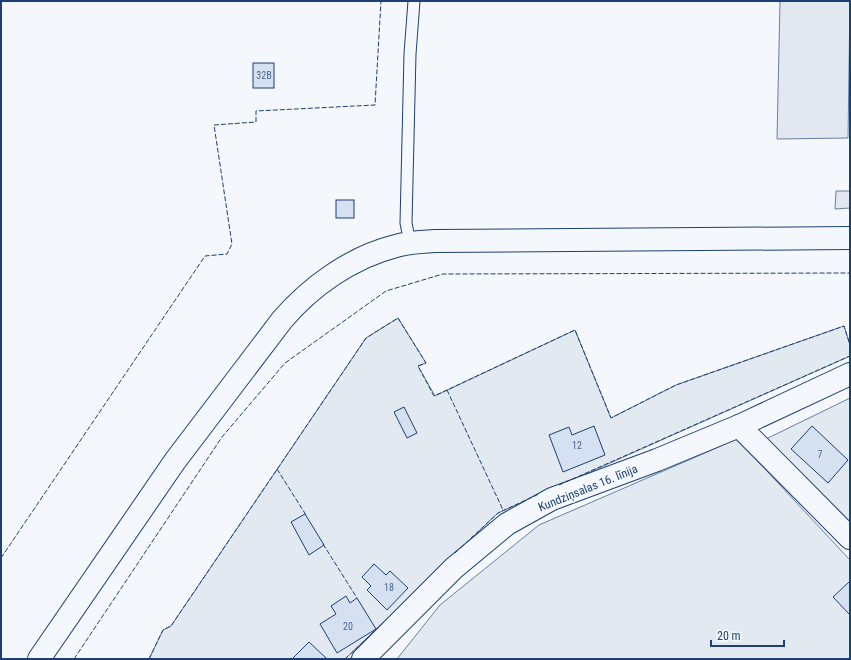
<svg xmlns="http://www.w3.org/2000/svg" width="851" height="660" viewBox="0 0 851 660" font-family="'Roboto Condensed',sans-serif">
	<rect width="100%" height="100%" fill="#f4f7fb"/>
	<g fill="#e3e9f0" stroke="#687fa3">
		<path d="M398 318 426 363 418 366 435 396 575 330 611 418 676 385 844 326 850 345V356L498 513 345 659H149L163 630 171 626 366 338Z"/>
		<path d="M850 398V528L764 440Z"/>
		<path d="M737 439 850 560V659H397L440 605 539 525Z"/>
	</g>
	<g fill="#e3e8f0" stroke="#687fa3">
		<path d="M780 1H850L848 138 777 139Z"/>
		<path d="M836 191H850V208L835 209Z"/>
	</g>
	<g fill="#d5e0f0" stroke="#1d3f73">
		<rect x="253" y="63" width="21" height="25"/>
		<rect x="336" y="200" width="18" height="18"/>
		<path d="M404 407 417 433 407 438 394 412Z"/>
		<path d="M594 426 605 455 563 472 549 435 569 427 572 435Z"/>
		<path d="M812 426 848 460 828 483 791 449Z"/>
		<path d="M305 514 324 545 309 555 291 522Z"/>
		<path d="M374 564 386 575 390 571 408 588 387 610 367 590 371 586 362 577Z"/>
		<path d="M850 581V615L833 597Z"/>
		<path d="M346 596 350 603 357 598 376 629 337 653 320 624 336 614 331 606Z"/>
		<path d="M309 642 327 659H292Z"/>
	</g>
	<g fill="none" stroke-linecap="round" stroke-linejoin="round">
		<defs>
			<path id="lane" d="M410 243 406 223 410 54 414 1"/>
			<g id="street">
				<path d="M739 426 850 538"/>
				<path d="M39 659 175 461 282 320C311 286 352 257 396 246 409 242 422 242 435 241L850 238"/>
				<path d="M363 659 454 568 507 524 552 499 657 460 739 426 850 374"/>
			</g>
		</defs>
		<use href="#lane" stroke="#1d3f73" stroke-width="13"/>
		<use href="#street" stroke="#1d3f73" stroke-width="24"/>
		<use href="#lane" stroke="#f4f7fb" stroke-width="11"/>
		<use href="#street" stroke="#f4f7fb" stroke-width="22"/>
		<g stroke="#1d3f73" stroke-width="1" stroke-dasharray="5 2" stroke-linecap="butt">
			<path d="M447 390 503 510"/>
			<path d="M277 469 306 515"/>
			<path d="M559 485 850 356"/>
			<path d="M323 544 357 598"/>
			<path d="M455 553 498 513 539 494"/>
			<path d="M1 558 205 256 227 254 232 244 214 125 256 122V111L375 105 381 1"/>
			<path d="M74 659 222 437 285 363 386 291 443 274 850 273"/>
			<path d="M149 659 163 630 171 626 366 338 398 318 426 363 418 366 434 396 575 330 611 418 676 385 844 326 850 345"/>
			<path d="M345 659 382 624"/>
		</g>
	</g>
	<g text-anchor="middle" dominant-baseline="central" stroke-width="3" stroke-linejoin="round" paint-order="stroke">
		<g font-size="10" fill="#4b6792">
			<text x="264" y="75">32B</text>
			<text x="577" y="445">12</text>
			<text x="820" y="454">7</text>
			<text x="389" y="587">18</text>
			<text x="348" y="626">20</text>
		</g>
		<g font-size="12" fill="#1d3f73" stroke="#f4f7fb">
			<text transform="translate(588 488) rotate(-22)">Kundziņsalas 16. līnija</text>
		</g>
	</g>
	<rect width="851" height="660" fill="none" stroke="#1d3f73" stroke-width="4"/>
	<path d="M711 640v6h73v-6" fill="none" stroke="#1d3f73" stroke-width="2"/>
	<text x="717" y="640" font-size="12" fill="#1d3f73" stroke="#f4f7fb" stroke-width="3" paint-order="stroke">20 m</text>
</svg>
